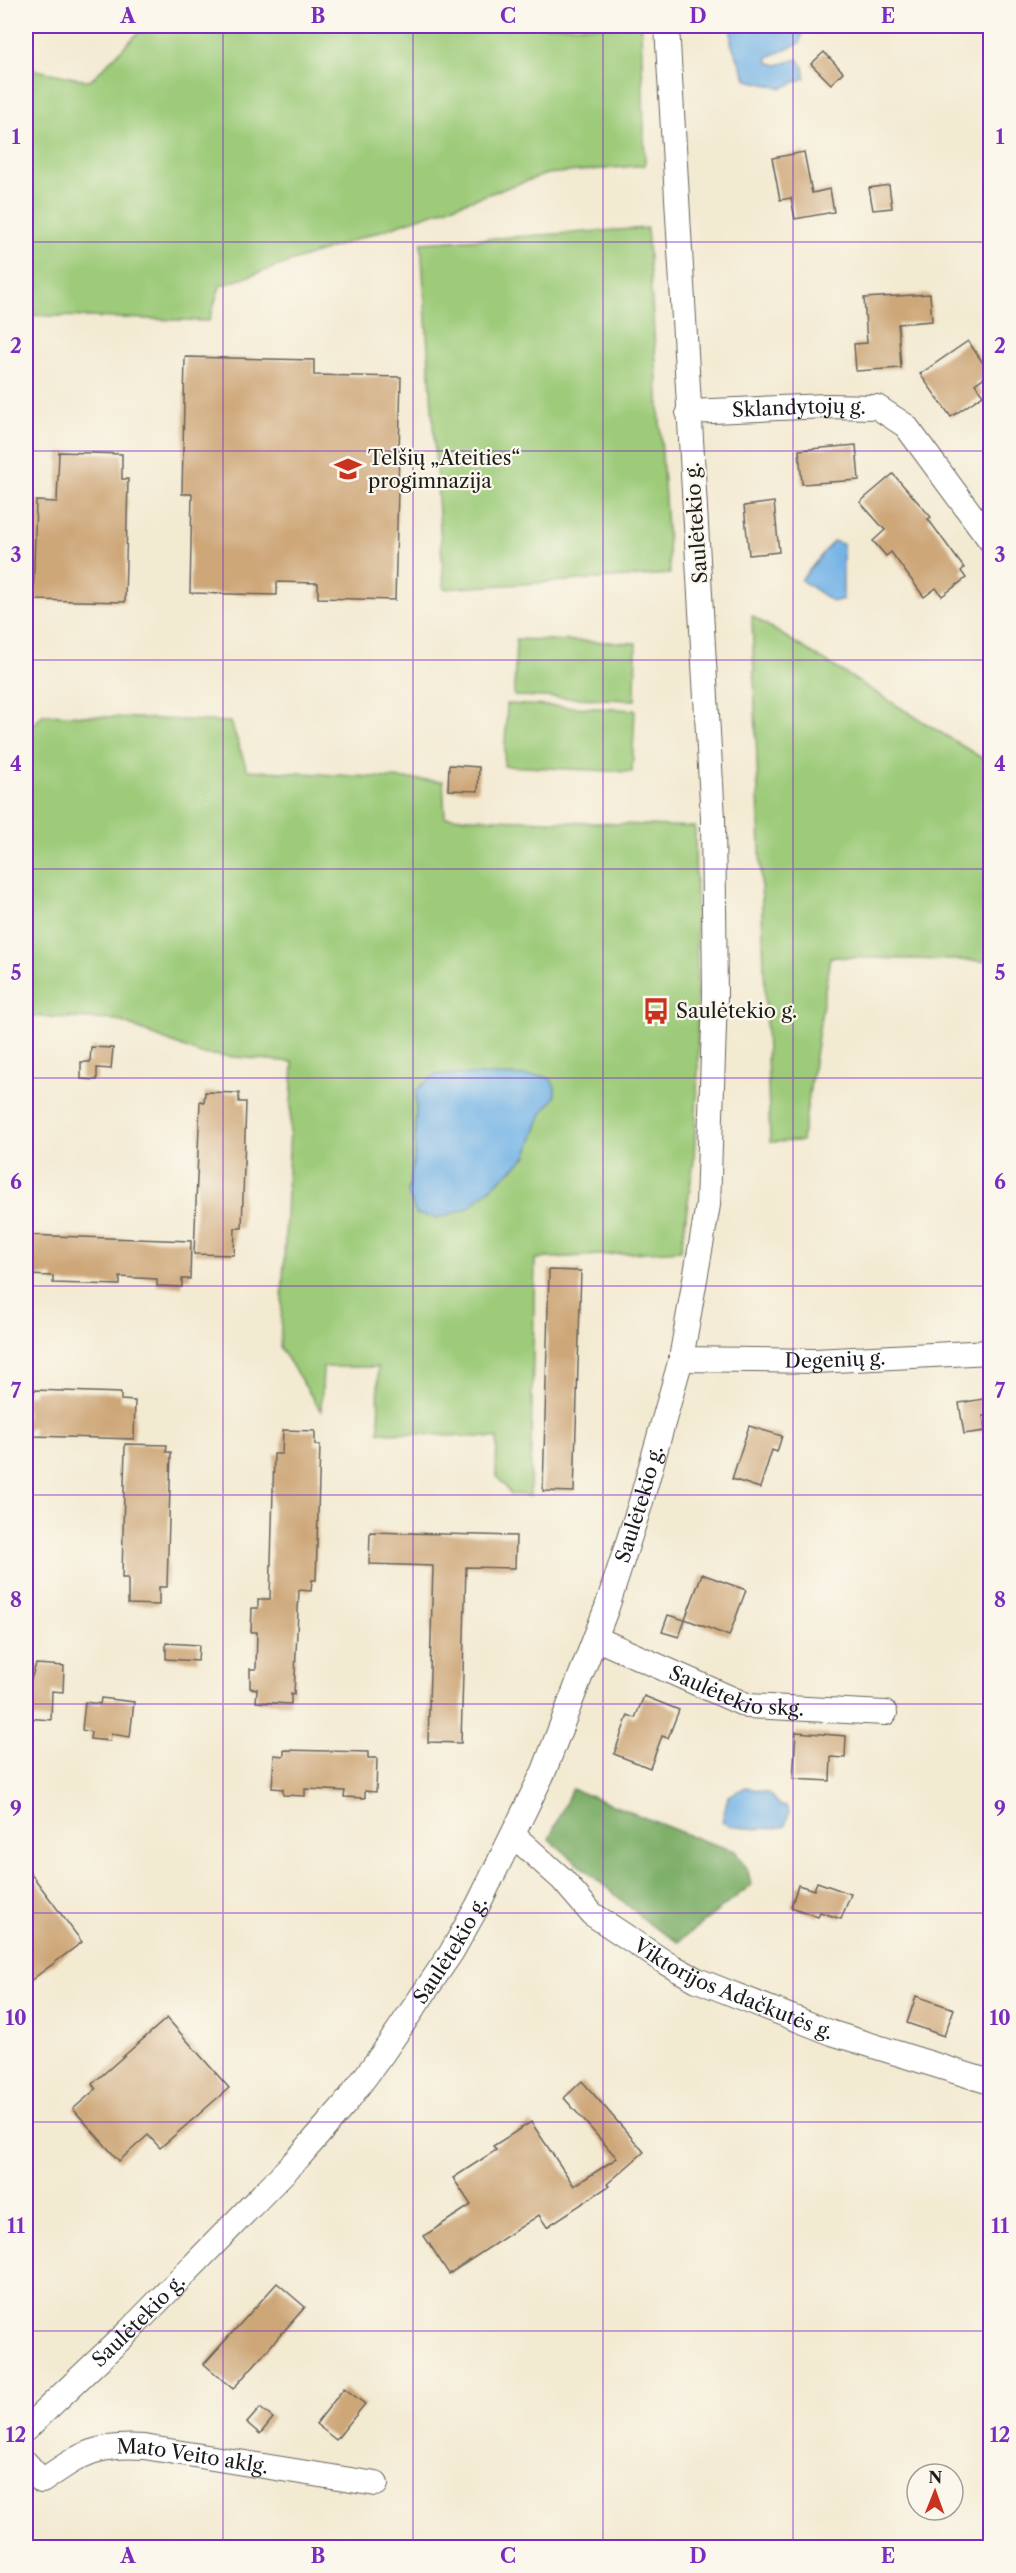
<svg xmlns="http://www.w3.org/2000/svg" width="1016" height="2573" viewBox="0 0 1016 2573" font-family="'Libre Caslon Text',serif">
	<rect width="100%" height="100%" fill="#fbf7ec"/>
	<filter id="ink" filterUnits="userSpaceOnUse"><feTurbulence type="fractalNoise" baseFrequency=".0167" numOctaves="2"/><feDisplacementMap in="SourceGraphic" scale="12" xChannelSelector="R" yChannelSelector="G"/><feConvolveMatrix kernelMatrix="1 2 1 2 8 2 1 2 1" color-interpolation-filters="sRGB"/></filter>
	<filter id="wash" filterUnits="userSpaceOnUse"><feTurbulence type="fractalNoise" baseFrequency=".008" numOctaves="4" result="noise"/><feDisplacementMap in="SourceGraphic" scale="24" xChannelSelector="R" yChannelSelector="G"/><feGaussianBlur stdDeviation="1.35" result="paint"/><feColorMatrix in="noise" values="0 0 0 0 0 0 0 0 0 0 0 0 0 0 0 0 0 1.4 0 .05"/><feComposite in="paint" operator="in"/></filter>
	<g filter="url(#wash)">
		<rect width="100%" height="100%" fill="#f3ead2"/>
		<g fill="#9dcb79" stroke="#5c744a" stroke-width="1.5">
			<path d="M145 26H641L645 165 547 174 220 286 209 321 26 315V68L90 81Z"/>
			<path d="M647 228 670 574 444 589 421 243Z"/>
			<path d="M752 616 990 763V961L830 957 802 1141 770 1142Z"/>
			<path d="M516 639 636 643 635 700 514 696Z"/>
			<path d="M507 704 635 710 632 772 504 766Z"/>
			<path d="M43 714 231 722 247 770 443 781 445 817 695 827 698 1070 694 1160 681 1250 535 1259 530 1496 511 1494 496 1475 497 1438 379 1432 378 1367H323L321 1411 280 1347 293 1062 200 1054 117 1020 26 1016V734Z"/>
		</g>
		<path fill="#7eaf69" stroke="#4d6642" stroke-width="1.5" d="M572 1789 701 1840 735 1851 748 1871 751 1885 678 1942 652 1926 549 1839Z"/>
		<g fill="#72b2e6" stroke="#476781" stroke-width="1.5">
			<path d="M732 26H804L800 43 768 57V62L777 65 798 59 804 67 805 78 782 88 747 80 731 43Z"/>
			<path d="M833 541 843 544V599L833 602 801 580Z"/>
			<path d="M436 1074 542 1076 551 1079 555 1088V1097L542 1113 526 1157 467 1209 438 1218 416 1214 408 1193 415 1152 416 1090Z"/>
			<path d="M746 1787 768 1793 781 1806 786 1807 789 1812 785 1826C771 1830 733 1830 722 1822L728 1796Z"/>
		</g>
		<g id="blocks">
			<g fill="#cea779">
				<path d="M824 52 843 72 831 84 811 64Z"/>
				<path d="M804 152 812 193 830 189 834 212 795 219 791 198 780 200 772 158Z"/>
				<path d="M889 185 892 208 873 210 869 188Z"/>
				<path d="M930 294 932 321 898 324 901 368 856 371 854 344 867 343 864 298Z"/>
				<path d="M968 341 990 373 975 384 983 395 951 417 920 374Z"/>
				<path d="M185 357 314 360V375L401 377 395 600 318 598V583L277 582V595L190 593 192 494H182Z"/>
				<path d="M856 445 859 480 802 484 799 450Z"/>
				<path d="M59 452 122 454V479H128L125 602 33 600 36 501 57 502Z"/>
				<path d="M893 474 931 517 928 519 964 568 961 571 966 578 942 596 936 588 924 597 891 552 886 556 873 541 885 530 860 502Z"/>
				<path d="M774 502 779 552 749 555 744 506Z"/>
				<path d="M449 765 479 767 478 791 448 790Z"/>
				<path d="M91 1047 113 1048 111 1069 97 1068V1080L81 1079V1062H90Z"/>
				<path d="M205 1092 239 1093V1102H246L242 1228H235L234 1255 194 1254 200 1101 204 1102Z"/>
				<path d="M26 1235 191 1241 190 1279H182V1287L157 1286V1279L120 1277V1285L53 1283V1276L26 1275Z"/>
				<path d="M549 1270 581 1271 574 1492 543 1491Z"/>
				<path d="M34 1390 121 1393V1400L135 1401 134 1439 33 1436 34 1428H26V1395H34Z"/>
				<path d="M990 1398V1415L983 1416 985 1431 964 1434 959 1403Z"/>
				<path d="M749 1426 782 1436 777 1452 772 1450 760 1488 732 1479Z"/>
				<path d="M283 1430 315 1431V1445H320L316 1580H312L311 1591 299 1590 294 1695 291 1694V1704L256 1702 257 1689 250 1688V1669H256L257 1632H251L252 1608H258V1599H270L274 1454H282Z"/>
				<path d="M125 1444 167 1445 166 1452H171L167 1587H159V1605L128 1604V1578H122Z"/>
				<path d="M370 1532 516 1536 515 1568 466 1567 461 1743 428 1742 433 1566 369 1564Z"/>
				<path d="M702 1574 746 1590 729 1636 685 1619Z"/>
				<path d="M668 1615 685 1620 679 1637 662 1632Z"/>
				<path d="M166 1643 199 1645 198 1661 166 1659Z"/>
				<path d="M36 1664 64 1666 63 1692 52 1691 51 1720 26 1718V1695Z"/>
				<path d="M644 1696 679 1710 668 1738 662 1736 650 1768 614 1754 628 1715 635 1718Z"/>
				<path d="M101 1698 134 1702 130 1737 111 1734 110 1741 90 1739 91 1732 82 1730 85 1702 100 1704Z"/>
				<path d="M796 1732 846 1736 845 1758 831 1757 830 1781 793 1779Z"/>
				<path d="M284 1750 368 1752V1758H377L376 1792 365 1791V1798L344 1797 345 1791 305 1789V1796L283 1795V1789L272 1788 274 1755 284 1756Z"/>
				<path d="M26 1867 82 1942 26 1984Z"/>
				<path d="M817 1882 851 1894 841 1919 820 1912 818 1917 791 1907 798 1885 814 1890Z"/>
				<path d="M916 1996 954 2009 944 2036 907 2023Z"/>
				<path d="M167 2018 229 2088 160 2148 148 2135 119 2161 73 2109 96 2089 92 2084Z"/>
				<path d="M582 2081 644 2152 607 2184 609 2186 547 2227 539 2215 449 2274 424 2236 471 2205 453 2178 496 2150 493 2146 531 2122 574 2186 617 2158 564 2098Z"/>
				<path d="M277 2283 305 2307 233 2389 204 2364Z"/>
				<path d="M344 2388 365 2404 336 2440 316 2424Z"/>
				<path d="M260 2408 273 2418 260 2434 247 2423Z"/>
			</g>
		</g>
	</g>
	<g filter="url(#ink)">
		<use href="#blocks" fill-opacity="0" stroke="#67645c" stroke-width="1.5"/>
		<g fill="none" stroke-linecap="round" stroke-linejoin="round">
			<defs>
				<g id="minor">
					<path id="s1" d="M688 412 827 406 877 407 906 426 990 540"/>
					<path id="s2" d="M681 1359 815 1361 990 1352"/>
					<path id="s3" d="M595 1638 748 1706 885 1713"/>
					<path id="s4" d="M513 1835 562 1879 592 1914 666 1963 697 1980 832 2033 990 2082"/>
					<path id="s5" d="M26 2429 130 2330 300 2156 345 2104 383 2053 451 1953 477 1907 544 1771 607 1607 640 1505 681 1359 708 1205 715 996 713 818 667 26"/>
					<path id="s6" d="M26 2463 42 2481C82 2454 94 2444 144 2447L376 2484"/>
				</g>
			</defs>
			<use href="#minor" stroke="#67645c" stroke-width="26"/>
			<use href="#minor" stroke="#fff" stroke-width="24"/>
		</g>
	</g>
	<path fill="none" stroke="#7b2cbf" stroke-width="1.5" stroke-opacity="0.55" d="M223 26V2548M413 26V2548M603 26V2548M793 26V2548M26 242H990M26 451H990M26 660H990M26 869H990M26 1078H990M26 1286H990M26 1495H990M26 1704H990M26 1913H990M26 2122H990M26 2331H990"/>
	<defs>
		<symbol id="school-bare" viewBox="-9 -9 18 18"><path d="M0-5L7-2L0 1L-7-2ZM-4 1L0 2.5L4 1V4Q0 6-4 4Z" fill="#c8321e" stroke="#fbf7ec" stroke-width="2.5" paint-order="stroke"/></symbol>
		<symbol id="bus-bare" viewBox="-9 -9 18 18"><path d="M-5-6H5V4H4V6H2V4H-2V6H-4V4H-5ZM-3.5-4V0h7V-4ZM-3.5 1.2v1.5H-2V1.2ZM2 1.2v1.5H3.5V1.2Z" fill="#c8321e" stroke="#fbf7ec" stroke-width="2.5" paint-order="stroke"/></symbol>
	</defs>
	<g fill-rule="evenodd">
		<use href="#school-bare" x="329" y="450" width="38" height="38"/>
		<use href="#bus-bare" x="637" y="992" width="38" height="38"/>
	</g>
	<g text-anchor="middle" dominant-baseline="central" stroke-width="4.5" stroke-linejoin="round" paint-order="stroke">
		<g font-size="20" fill="#1c1c1c" stroke="#fbf7ec">
			<text stroke="none"><textPath href="#s1" startOffset="111">Sklandytojų g.</textPath></text>
			<text transform="translate(696 523) rotate(-94)">Saulėtekio g.</text>
			<text stroke="none"><textPath href="#s2" startOffset="154">Degenių g.</textPath></text>
			<text stroke="none"><textPath href="#s5" startOffset="1128">Saulėtekio g.</textPath></text>
			<text stroke="none"><textPath href="#s3" startOffset="153">Saulėtekio skg.</textPath></text>
			<text stroke="none"><textPath href="#s5" startOffset="642">Saulėtekio g.</textPath></text>
			<text stroke="none"><textPath href="#s4" startOffset="273">Viktorijos Adačkutės g.</textPath></text>
			<text stroke="none"><textPath href="#s5" startOffset="156">Saulėtekio g.</textPath></text>
			<text stroke="none"><textPath href="#s6" startOffset="184">Mato Veito aklg.</textPath></text>
		</g>
		<g font-size="20" fill="#1c1c1c" stroke="#fbf7ec" text-anchor="start">
			<text x="368" y="458">Telšių „Ateities“<tspan x="368" dy="23">progimnazija</tspan></text>
			<text x="676" y="1011">Saulėtekio g.</text>
		</g>
	</g>
	<rect width="1016" height="2573" fill="none" stroke="#fbf7ec" stroke-width="66"/>
	<g transform="translate(935 2492) rotate(1)"><circle r="28" fill="#fbf7ec" stroke="#a29f99" stroke-width="1.5"/>
	<path d="M0-4.5L10 22L0 15L-10 22Z" fill="#c8321e"/>
	<text y="-9" font-size="16" font-weight="bold" text-anchor="middle" fill="#1c1c1c">N</text>
	</g>
	<rect x="33" y="33" width="950" height="2507" fill="none" stroke="#7b2cbf" stroke-width="2"/>
	<g font-size="20" text-anchor="middle" font-weight="bold" fill="#7b2cbf">
		<text x="128" y="23">A</text>
		<text x="318" y="23">B</text>
		<text x="508" y="23">C</text>
		<text x="698" y="23">D</text>
		<text x="888" y="23">E</text>
		<text x="16" y="144">1</text>
		<text x="1000" y="144">1</text>
		<text x="16" y="353">2</text>
		<text x="1000" y="353">2</text>
		<text x="16" y="562">3</text>
		<text x="1000" y="562">3</text>
		<text x="16" y="771">4</text>
		<text x="1000" y="771">4</text>
		<text x="16" y="980">5</text>
		<text x="1000" y="980">5</text>
		<text x="16" y="1189">6</text>
		<text x="1000" y="1189">6</text>
		<text x="16" y="1398">7</text>
		<text x="1000" y="1398">7</text>
		<text x="16" y="1607">8</text>
		<text x="1000" y="1607">8</text>
		<text x="16" y="1816">9</text>
		<text x="1000" y="1816">9</text>
		<text x="16" y="2025">10</text>
		<text x="1000" y="2025">10</text>
		<text x="16" y="2233">11</text>
		<text x="1000" y="2233">11</text>
		<text x="16" y="2442">12</text>
		<text x="1000" y="2442">12</text>
		<text x="128" y="2563">A</text>
		<text x="318" y="2563">B</text>
		<text x="508" y="2563">C</text>
		<text x="698" y="2563">D</text>
		<text x="888" y="2563">E</text>
	</g>
</svg>
